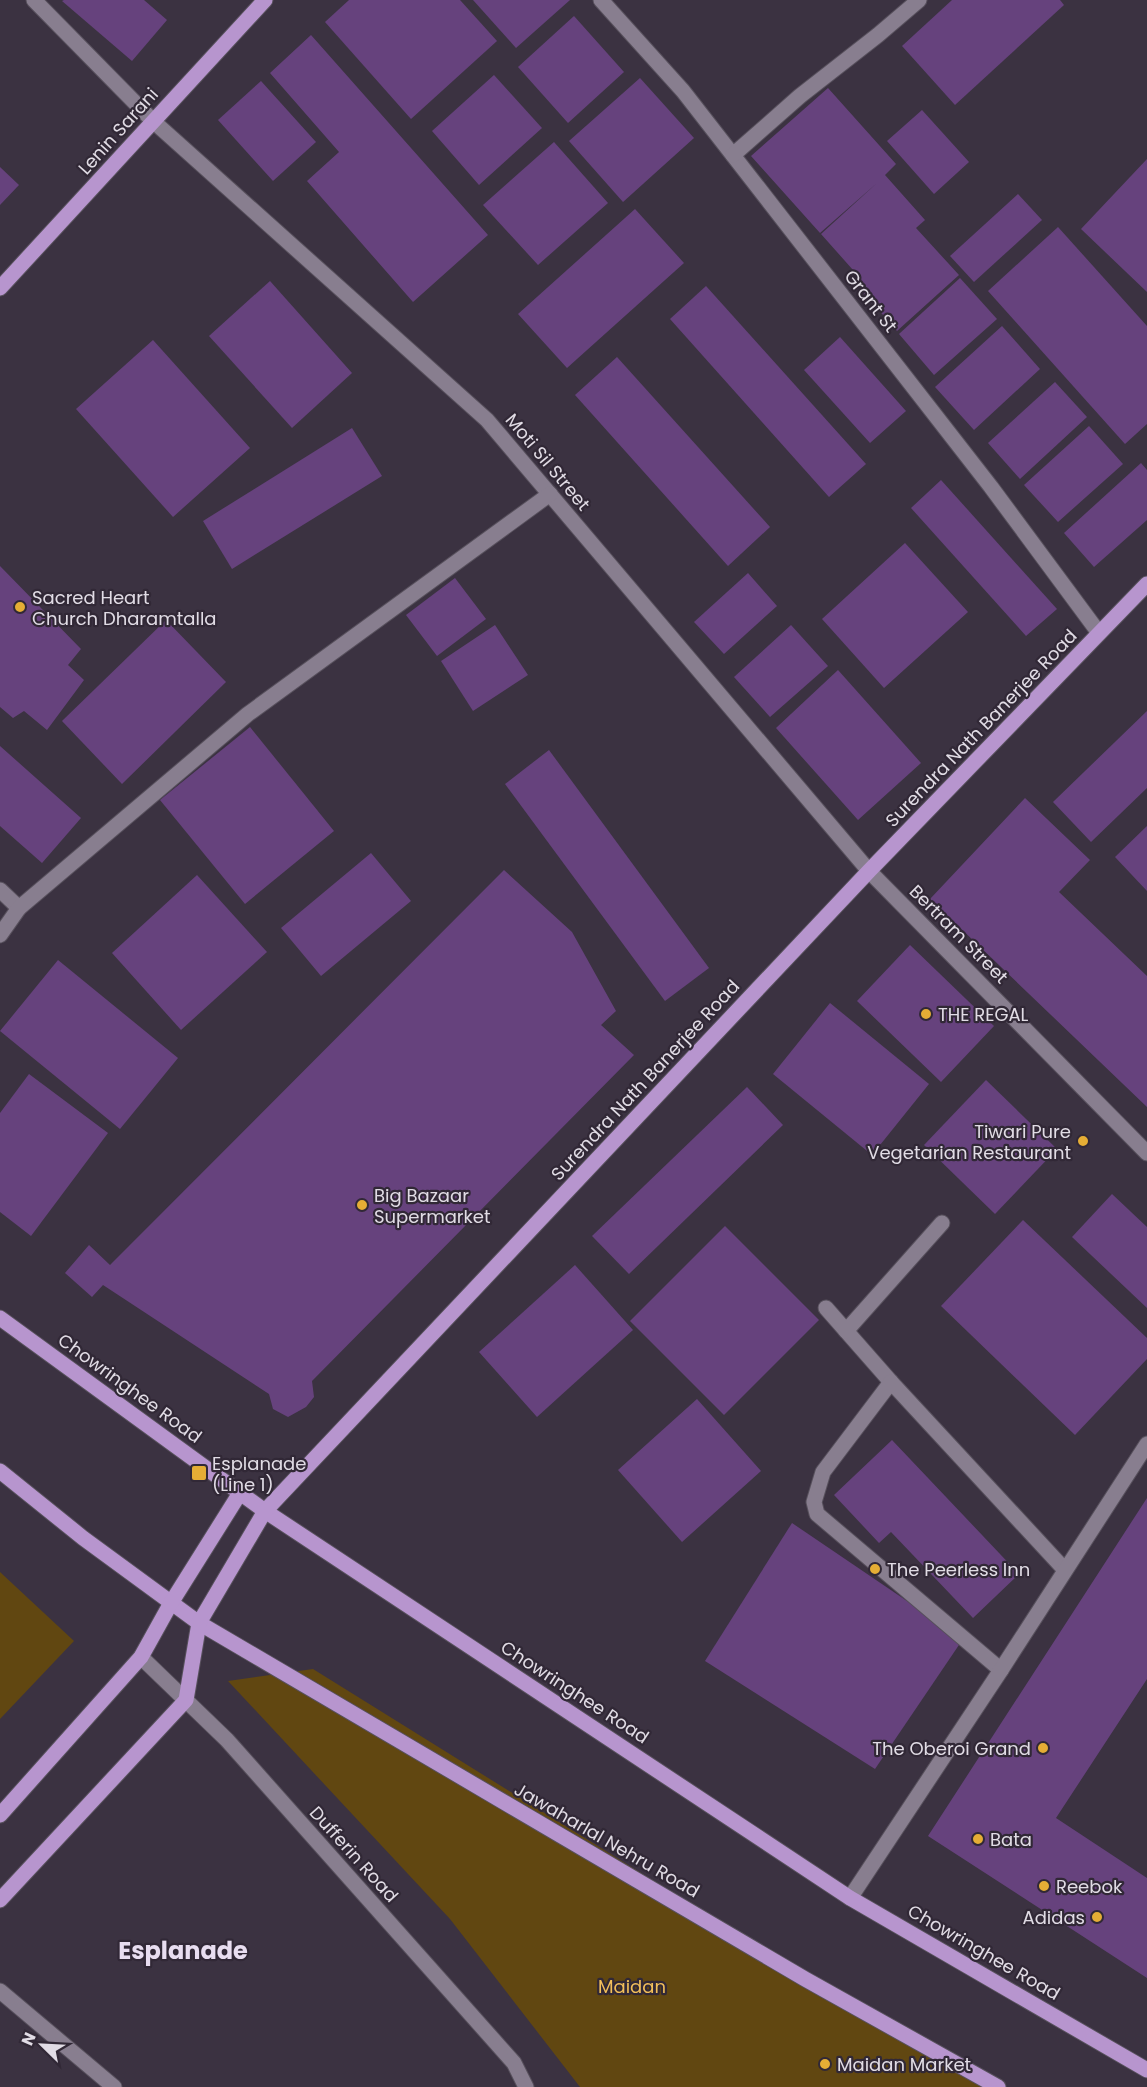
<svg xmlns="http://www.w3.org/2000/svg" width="1147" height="2087" viewBox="0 0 1147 2087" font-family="Poppins,sans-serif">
	<rect width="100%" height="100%" fill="#3b3241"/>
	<g fill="#614711">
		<path d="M0 1572 74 1641 0 1719Z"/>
		<path d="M313 1669 985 2087H580L450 1919 228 1681Z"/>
	</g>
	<g fill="#66427d">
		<path d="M64 0H144L167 20 132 61 62 1Z"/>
		<path d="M349 0H460L497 41 411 119 325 22Z"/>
		<path d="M473 0H570L516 48Z"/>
		<path d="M952 0H1060L1064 5 955 105 902 46Z"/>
		<path d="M574 16 624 72 568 123 518 67Z"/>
		<path d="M311 35 488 235 413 302 307 181 339 152 270 73Z"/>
		<path d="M494 75 542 128 479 185 432 131Z"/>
		<path d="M640 78 694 138 623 202 569 141Z"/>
		<path d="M261 81 316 142 273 181 218 120Z"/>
		<path d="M828 88 896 164 885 175 925 220 916 228 959 275 897 331 856 284 861 279 821 234 877 183 820 233 751 156Z"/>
		<path d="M922 110 969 162 934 194 887 141Z"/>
		<path d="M554 142 608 203 538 265 483 205Z"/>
		<path d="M1147 159V292L1081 229Z"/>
		<path d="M0 167 19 185 0 205Z"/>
		<path d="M1018 194 1042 220 974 282 950 256Z"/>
		<path d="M635 209 684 263 567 368 518 314Z"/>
		<path d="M1058 227 1147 326V424L1125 444 988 291Z"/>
		<path d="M960 278 997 319 934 375 899 334Z"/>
		<path d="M270 281 352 373 292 428 209 336Z"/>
		<path d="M706 286 866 464 829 497 670 319Z"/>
		<path d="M1002 326 1040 369 974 430 935 387Z"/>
		<path d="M840 337 906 411 870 443 804 370Z"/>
		<path d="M153 340 250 448 173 517 76 409Z"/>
		<path d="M617 357 770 527 728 566 575 395Z"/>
		<path d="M1055 382 1087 417 1020 479 988 443Z"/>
		<path d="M1089 426 1123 464 1058 522 1024 485Z"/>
		<path d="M352 428 382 476 232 569 203 521Z"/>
		<path d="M1141 463 1147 470V520L1094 567 1064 533Z"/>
		<path d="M941 480 1057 609 1026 636 911 508Z"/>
		<path d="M905 543 968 612 884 688 822 619Z"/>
		<path d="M0 566 81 649 68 665 84 680 47 730 24 711 13 718 0 707Z"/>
		<path d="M748 573 777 606 724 654 694 622Z"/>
		<path d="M455 578 486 619 437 656 406 615Z"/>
		<path d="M166 620 226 682 122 784 62 721Z"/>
		<path d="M495 625 528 675 473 711 441 661Z"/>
		<path d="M791 625 828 666 770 717 734 677Z"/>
		<path d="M838 670 921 763 858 820 776 728Z"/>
		<path d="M1147 711V788L1091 842 1053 802Z"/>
		<path d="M250 727 334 831 245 904 160 800Z"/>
		<path d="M0 746 81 818 42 863 0 826Z"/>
		<path d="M549 750 709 968 665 1001 505 784Z"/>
		<path d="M1025 798 1090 860 1059 892 1147 976V1107L930 899Z"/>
		<path d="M1147 826V891L1115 857Z"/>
		<path d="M371 853 411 901 321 976 281 928Z"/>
		<path d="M504 870 572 932 616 1011 601 1025 634 1055 312 1381 314 1397 306 1407 288 1417 273 1409 269 1394 103 1285 92 1297 65 1273 89 1245 110 1265Z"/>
		<path d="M197 875 267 952 181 1030 112 953Z"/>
		<path d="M910 945 994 1026 941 1082 857 1001Z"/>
		<path d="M58 960 178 1058 120 1129 0 1031Z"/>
		<path d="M830 1003 929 1084 872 1155 773 1074Z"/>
		<path d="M29 1074 108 1133 31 1236 0 1212V1113Z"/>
		<path d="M986 1080 1057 1149 995 1214 924 1145Z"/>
		<path d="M747 1087 783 1125 629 1274 592 1236Z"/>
		<path d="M1112 1194 1147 1227V1308L1072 1237Z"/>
		<path d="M1023 1220 1147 1338V1359L1075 1435 941 1306Z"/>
		<path d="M725 1226 819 1320 724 1415 630 1321Z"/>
		<path d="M575 1265 633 1330 537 1417 479 1352Z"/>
		<path d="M697 1399 761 1471 682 1542 618 1470Z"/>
		<path d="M892 1440 1019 1574 973 1618 891 1532 879 1543 834 1495Z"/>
		<path d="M1147 1498V1679L1056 1818 1147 1878V1978L928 1836Z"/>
		<path d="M792 1523 963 1639 875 1769 705 1661Z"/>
	</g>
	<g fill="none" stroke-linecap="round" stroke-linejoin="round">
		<defs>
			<g id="minor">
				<path d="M34 0 153 121 487 420 869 871 1147 1153"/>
				<path d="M601 0 683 91 991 487 1099 633"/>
				<path d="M733 155 800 96 878 35 919 0"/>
				<path d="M0 890 19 908"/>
				<path d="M0 935 19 908 248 714 550 494"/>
				<path d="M826 1308 891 1382"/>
				<path d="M846 1331 942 1223"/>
				<path d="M141 1657 227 1740 514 2063 526 2087"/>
				<path d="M1001 1670 817 1514 814 1502 823 1472 891 1382 1065 1570"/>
				<path d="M850 1898 1001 1670 1147 1444"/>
				<path d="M0 1991 114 2087"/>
			</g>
			<g id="major">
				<path d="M0 288 265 0"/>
				<path d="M0 1318 265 1511 850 1898 1147 2070"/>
				<path d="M0 1471 83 1538 199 1623 805 1979 998 2087"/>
				<path d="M0 1815 141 1657 171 1603 240 1493"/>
				<path d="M0 1900 186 1700 199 1623 265 1511 869 871 1147 584"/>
			</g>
		</defs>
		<use href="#minor" stroke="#57505c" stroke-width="17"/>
		<use href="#major" stroke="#57505c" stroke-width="17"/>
		<use href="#minor" stroke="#887e8f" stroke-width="15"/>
		<use href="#major" stroke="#b795ce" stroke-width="15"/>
	</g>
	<g fill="#e5ad35" stroke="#312836" stroke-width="2">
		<circle cx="20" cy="607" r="6"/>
		<circle cx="926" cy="1014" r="6"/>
		<circle cx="1083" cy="1141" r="6"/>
		<circle cx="362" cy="1205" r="6"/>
		<rect x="191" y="1465" width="16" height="16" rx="3"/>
		<circle cx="875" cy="1569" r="6"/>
		<circle cx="1043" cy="1748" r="6"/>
		<circle cx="978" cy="1839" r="6"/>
		<circle cx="1044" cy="1886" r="6"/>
		<circle cx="1097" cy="1917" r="6"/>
		<circle cx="825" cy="2064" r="6"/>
	</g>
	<g text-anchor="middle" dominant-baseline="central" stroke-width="4.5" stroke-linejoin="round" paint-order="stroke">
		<g font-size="18" fill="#e1dce5" stroke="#312836">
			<text transform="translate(118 131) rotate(-48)">Lenin Sarani</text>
			<text transform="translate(871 301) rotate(52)">Grant St</text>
			<text transform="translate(548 462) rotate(50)">Moti Sil Street</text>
			<text transform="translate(981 728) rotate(-46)">Surendra Nath Banerjee Road</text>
			<text transform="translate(959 934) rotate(45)">Bertram Street</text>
			<text transform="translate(645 1080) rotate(-47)">Surendra Nath Banerjee Road</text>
			<text transform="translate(130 1388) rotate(36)">Chowringhee Road</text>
			<text transform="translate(575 1692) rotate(33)">Chowringhee Road</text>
			<text transform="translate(607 1840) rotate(30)">Jawaharlal Nehru Road</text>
			<text transform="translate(354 1854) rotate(48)">Dufferin Road</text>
			<text transform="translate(984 1952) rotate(30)">Chowringhee Road</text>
		</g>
		<g font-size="18" fill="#e1dce5" stroke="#312836" text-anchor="start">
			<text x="32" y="597">Sacred Heart<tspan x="32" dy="21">Church Dharamtalla</tspan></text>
			<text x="938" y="1014">THE REGAL</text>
			<text x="1071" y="1131" text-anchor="end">Tiwari Pure<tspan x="1071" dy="21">Vegetarian Restaurant</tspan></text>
			<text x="374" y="1195">Big Bazaar<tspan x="374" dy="21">Supermarket</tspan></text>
			<text x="212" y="1463">Esplanade<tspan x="212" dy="21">(Line 1)</tspan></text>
			<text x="887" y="1569">The Peerless Inn</text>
			<text x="1031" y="1748" text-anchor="end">The Oberoi Grand</text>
			<text x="990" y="1839">Bata</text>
			<text x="1056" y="1886">Reebok</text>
			<text x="1085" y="1917" text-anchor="end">Adidas</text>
			<text x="837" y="2064">Maidan Market</text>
		</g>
		<g font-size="18" fill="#f2bf5a" stroke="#312836">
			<text x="632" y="1986">Maidan</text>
		</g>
		<g font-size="24" font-weight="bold" fill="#e8ddf0" stroke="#312836">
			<text x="183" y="1950">Esplanade</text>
		</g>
	</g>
	<g transform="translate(42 2045) rotate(294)" stroke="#312836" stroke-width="4.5" paint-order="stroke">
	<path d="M0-4.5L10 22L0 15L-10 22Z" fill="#e1dce5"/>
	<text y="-9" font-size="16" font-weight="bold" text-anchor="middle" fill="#e1dce5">N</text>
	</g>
</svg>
